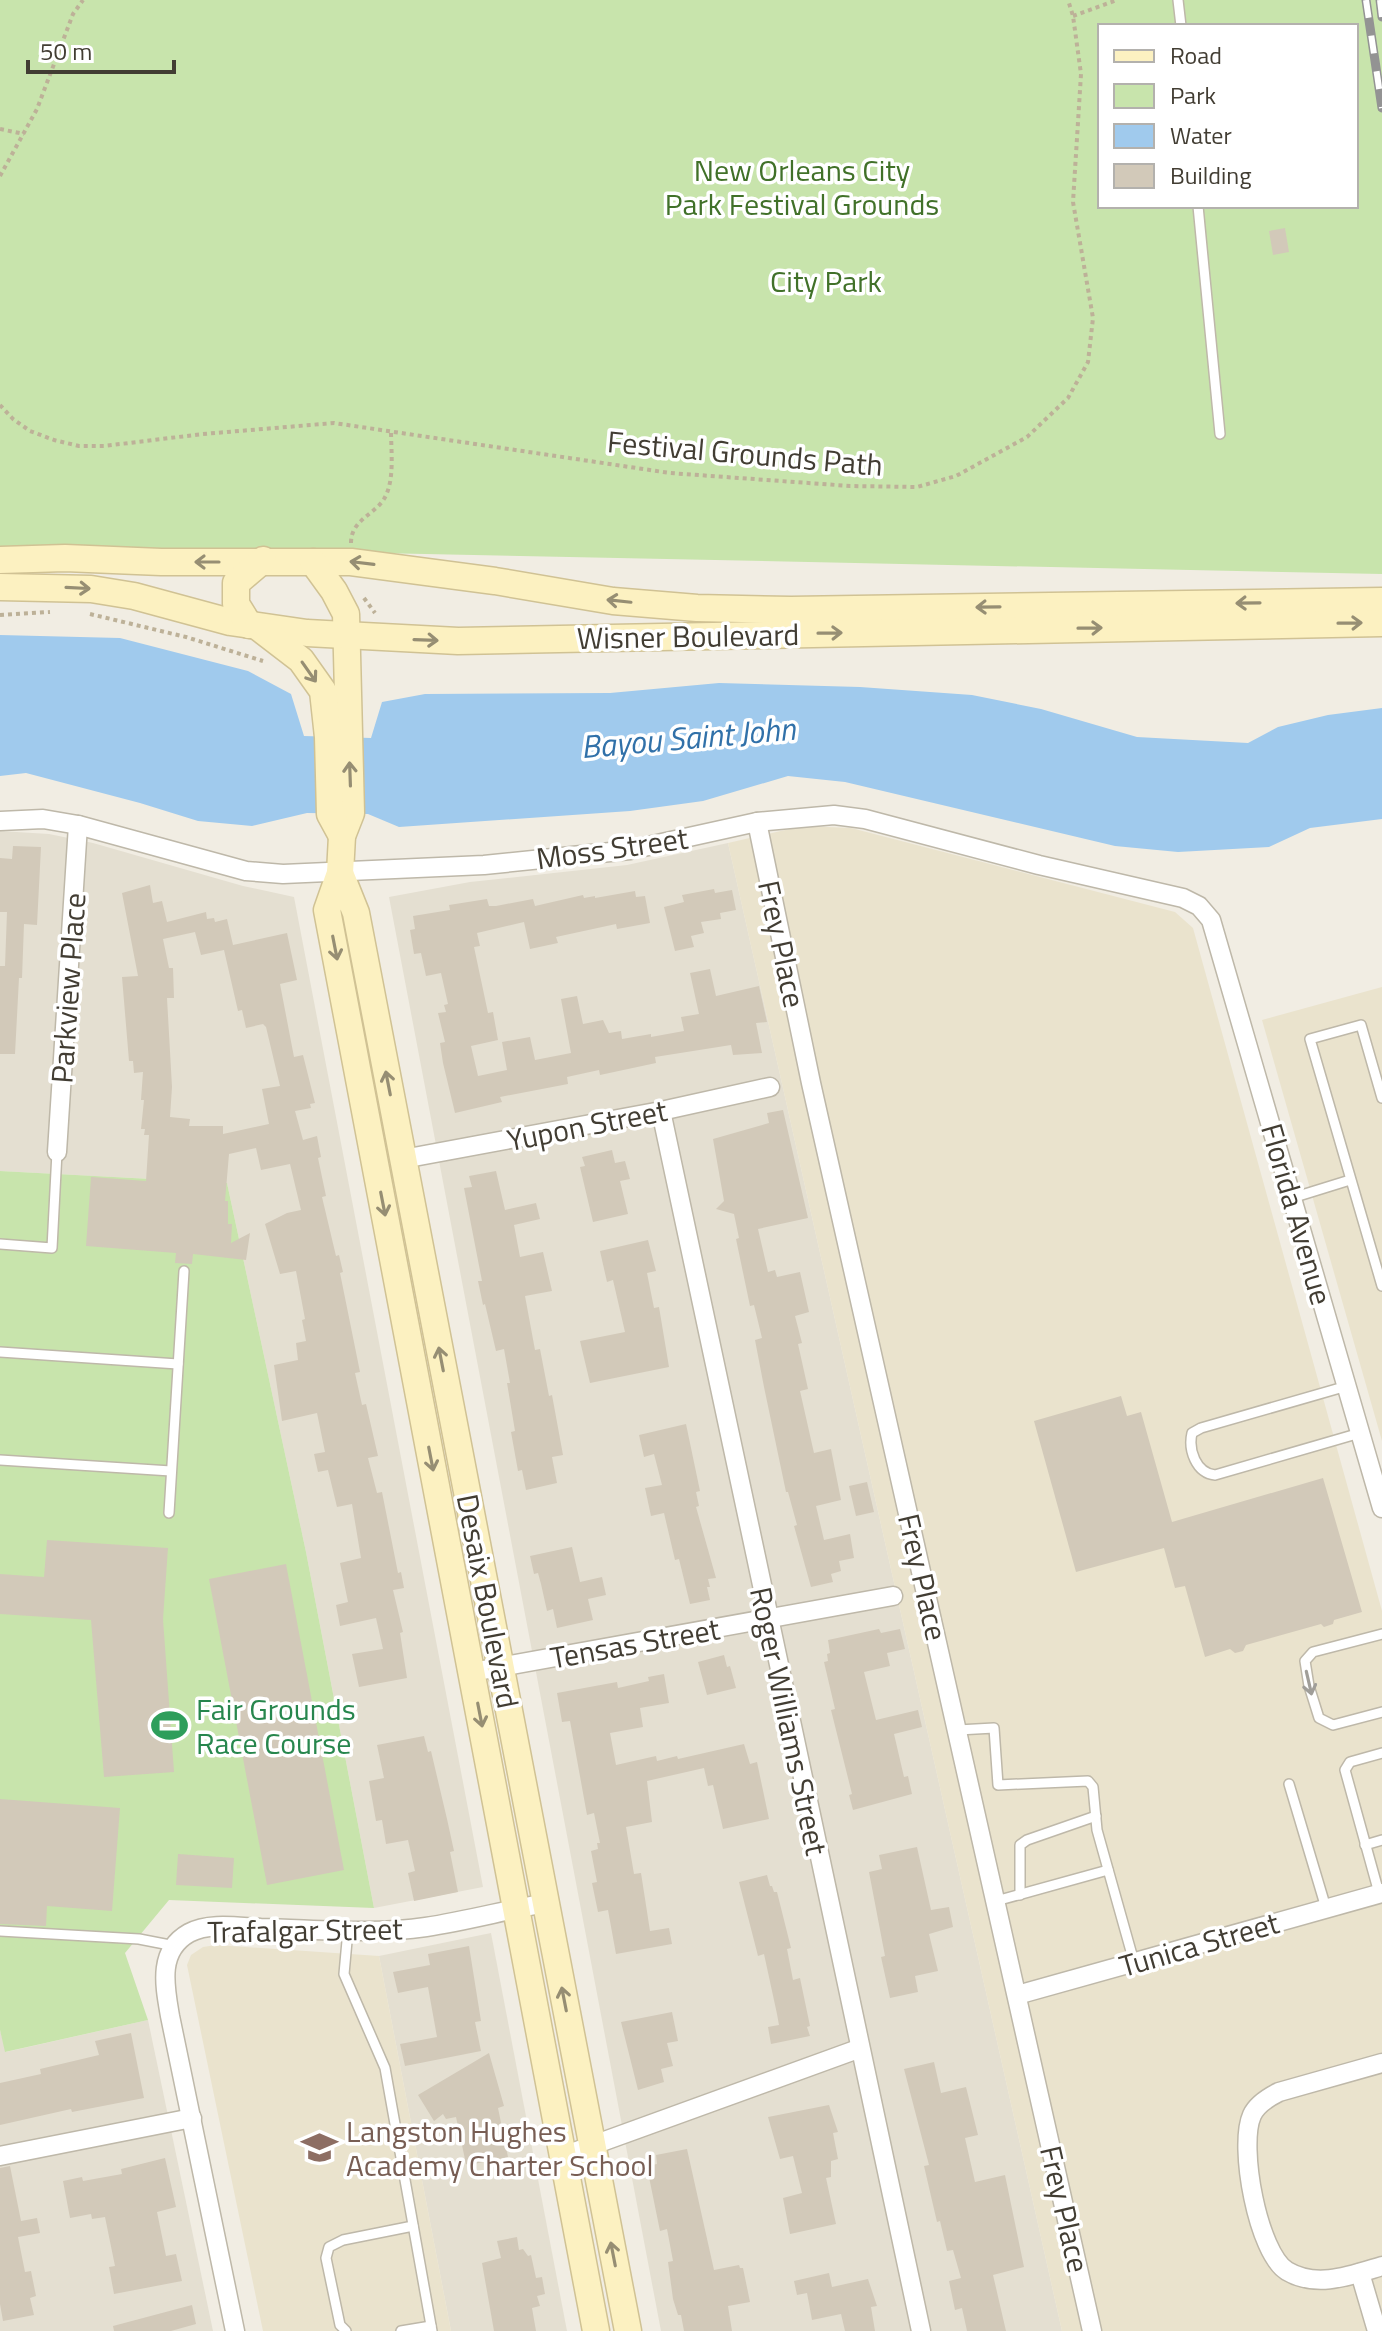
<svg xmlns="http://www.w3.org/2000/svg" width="1382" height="2331" viewBox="0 0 1382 2331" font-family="'Titillium Web',sans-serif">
	<rect width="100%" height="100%" fill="#f1ede3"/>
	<g fill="#e4dfd1">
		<path d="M0 831 49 834 93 843 243 886 294 897 483 1887 374 1908 306 1552 227 1183 0 1171Z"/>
		<path d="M728 843 1062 2331H661L389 897 470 882 627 865Z"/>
		<path d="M491 1933 567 2331H451L379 1956Z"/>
		<path d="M148 2020 213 2331H0V2030L6 2052Z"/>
	</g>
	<g fill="#eae3cd">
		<path d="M803 826 851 828 1175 912 1193 928 1382 1611V2331H1062L728 843Z"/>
		<path d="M1382 987V1441L1262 1020Z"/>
		<path d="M216 1945 379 1956 451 2331H263L187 1965 191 1955 203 1947Z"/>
	</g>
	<g fill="#c8e4ac" fill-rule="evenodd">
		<path d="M0 0H1382V574L41 546 0 551ZM1100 26H1356V206H1100Z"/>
		<path d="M0 1171 227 1183 306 1552 374 1908 169 1900 125 1953 148 2020 5 2052 0 2030Z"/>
	</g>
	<path fill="#a0caed" d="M0 635 120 638 248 671 291 694 304 736 371 738 382 702 425 694 610 693 719 683 860 687 972 695 1041 709 1137 737 1248 743 1278 727 1328 715 1382 708V819L1310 828 1269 847 1178 852 1115 846 845 782 788 776 703 801 630 811 399 827 368 814 307 813 252 826 198 821 140 803 26 773 0 776Z"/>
	<g fill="#d2c9b9" fill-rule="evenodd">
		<path d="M1285 228 1289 252 1273 255 1269 231Z"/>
		<path d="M13 846 41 847 37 925 24 924 22 978H19L15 1054H0V966H5L7 912H0V858L12 859Z"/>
		<path d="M150 885 153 903 162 901 167 922 206 912 207 919 214 918 215 922 227 919 233 945 287 933 297 980 280 984 294 1057 303 1055 315 1103 310 1104 311 1108 295 1111 303 1140 317 1136 321 1157 318 1158 326 1196 322 1197 336 1256 339 1255 343 1272 340 1273 360 1372 355 1373 362 1405 366 1404 378 1456 368 1458 377 1493 382 1492 398 1573 401 1572 404 1588 393 1590 403 1632 400 1633 407 1678 359 1687 352 1654 383 1649 376 1618 340 1626 336 1605 348 1602 340 1563 361 1558 352 1504 337 1507 328 1470 318 1472 314 1454 325 1452 317 1413 282 1421 274 1365 298 1360 296 1343 306 1341 302 1320 305 1319 296 1271 280 1274 265 1224 287 1213 301 1210 290 1164 261 1170 256 1148 229 1154 225 1201H228V1224H232L231 1243 250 1233 246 1260 193 1254 192 1264 175 1263 176 1253 86 1246 91 1177 146 1181 149 1135H144L145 1129H141L144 1100H141L143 1072 134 1073 133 1061H129L122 977 138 976 122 893ZM195 932 201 955 224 950 238 1011 242 1010 246 1028 263 1024 266 1027 280 1086 262 1089 269 1124 223 1134V1126H189L190 1119 170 1117 172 1087 167 998H174L173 968H169L163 939Z"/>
		<path d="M714 889 715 893 732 890 736 910 720 913 721 919 701 922 704 933 691 936 694 947 675 951 664 907 684 902 682 895Z"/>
		<path d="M635 891 636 897 645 896 650 923 617 929 616 924 556 937 558 943 530 949 524 922 477 933 480 946 474 947 488 1013 493 1012 498 1040 471 1046 478 1076 507 1070 502 1042 530 1037 535 1060 571 1053 561 999 577 996 583 1024 603 1020 609 1033 621 1031 622 1039 651 1034V1037L684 1031 681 1017 699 1014 690 973 710 969 716 996 759 986 767 1022 756 1023 762 1053 733 1055 731 1045 655 1057 656 1063 600 1075 599 1070 567 1077 568 1084 500 1097 502 1102 455 1113 443 1063 440 1043 445 1042 438 1013 446 1012 444 1005 448 1004 441 973 426 976 421 953 414 954 410 930 415 929 413 916 450 910 449 905 487 899 489 906H496L533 899 535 906 583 895 584 898 595 896V898Z"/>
		<path d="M783 1110 808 1218 758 1229 768 1272 775 1270 777 1277 800 1272 809 1312 795 1316 802 1343 798 1344 808 1389 800 1391 814 1453 831 1449 841 1500 816 1506 824 1540 850 1534 854 1558 839 1561 841 1571 831 1574 833 1582 811 1587 794 1526 797 1525 788 1492H786L764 1387 755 1340 762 1338 754 1305 750 1306 736 1239 739 1238 734 1214 716 1209 724 1201 713 1139 769 1123 767 1113Z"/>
		<path d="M612 1150 615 1163 625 1161 630 1179 620 1181 628 1214 593 1222 580 1167 585 1166 582 1157Z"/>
		<path d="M496 1171 505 1210 536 1203 540 1219 514 1225 520 1257 543 1252 552 1291 525 1296 535 1350 540 1349 549 1396 552 1395 563 1455 552 1457 557 1483 526 1490 522 1470 518 1471 511 1432 515 1431 507 1383H510L504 1349 496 1351 485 1304 483 1305 478 1281H482L464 1188 472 1187 469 1176Z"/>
		<path d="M648 1240 656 1271 647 1273 654 1308 659 1307 669 1367 590 1383 580 1341 625 1332 613 1280 607 1282 600 1251Z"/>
		<path d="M1121 1396 1127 1416 1141 1412 1172 1522 1323 1478 1362 1612 1334 1620 1333 1624 1324 1627 1321 1624 1246 1645 1243 1651 1235 1653 1230 1649 1205 1657 1185 1586 1175 1588 1164 1548 1076 1572 1034 1421Z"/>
		<path d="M686 1424 700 1491 696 1492 699 1506 696 1507 716 1578 708 1579 710 1587H707L710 1600 690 1604 679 1559 675 1560 664 1513 651 1516 645 1488 662 1485 654 1454 644 1457 639 1435Z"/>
		<path d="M867 1482 874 1512 856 1516 849 1486Z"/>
		<path d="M47 1540 168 1548 163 1619 174 1772 104 1777 91 1620 0 1614V1574L44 1577Z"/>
		<path d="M572 1547 580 1582 602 1577 606 1595 588 1599 593 1620 557 1628 553 1609 547 1611 541 1584 538 1573 534 1574 530 1556Z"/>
		<path d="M286 1564 344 1870 267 1885 209 1579Z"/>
		<path d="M879 1629 881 1633 900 1629 905 1649 887 1653 890 1666 864 1672 876 1720 918 1710 922 1727 894 1734 904 1777 908 1776 912 1794 853 1810 849 1795 852 1794 831 1710 835 1709 824 1662 828 1661 827 1654 830 1653 828 1640Z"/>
		<path d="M724 1655 727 1667 730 1666 736 1688 707 1695 698 1662Z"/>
		<path d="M664 1674 669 1703 640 1708 643 1727 610 1733 616 1765 656 1756 657 1761 677 1756 678 1759 744 1744 750 1764 757 1762 769 1819 723 1829 713 1785 708 1786 704 1768 647 1781 652 1822 626 1827 634 1874 641 1873 650 1931 669 1928 672 1944 616 1954 608 1910 598 1912 592 1883 597 1882 591 1851 598 1849 597 1843H600L594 1813 587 1815 570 1721 562 1722 557 1693 617 1682 618 1688 649 1681 648 1677Z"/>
		<path d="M424 1736 428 1752 431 1751 447 1819 454 1851 450 1852 458 1892 414 1901 408 1873 415 1871 408 1840 386 1844 382 1820 376 1821 369 1781 384 1778 377 1745Z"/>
		<path d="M0 1799 120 1808 112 1911 47 1906 46 1926 0 1924Z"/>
		<path d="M917 1847 931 1910 949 1907 953 1927 929 1934 938 1971 915 1976 918 1992 890 1998 881 1957 885 1956 869 1872 882 1869 879 1855Z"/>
		<path d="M178 1854 234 1858 232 1888 176 1885Z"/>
		<path d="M767 1875 770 1886H772L774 1892H777L791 1948 787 1949 793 1980 800 1978 810 2026 807 2027 810 2036 771 2044 768 2027 779 2025 777 2014 764 1954 758 1956 739 1882Z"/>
		<path d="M469 1946 481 2021 475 2022 481 2051 405 2066 400 2044 437 2037 428 1987 398 1993 393 1972 430 1965 428 1954Z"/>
		<path d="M672 2012 678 2041 667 2043 673 2066 661 2069 664 2082 638 2090 621 2022Z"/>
		<path d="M131 2033 144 2098 72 2112 71 2109 0 2125V2083L41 2074 40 2069 99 2055 95 2041Z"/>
		<path d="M489 2053 504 2106 498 2108 508 2157 469 2165 466 2164 456 2117 446 2119 443 2114 434 2121 418 2095Z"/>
		<path d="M934 2062 941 2093 966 2087 978 2135 965 2138 975 2182 1005 2175 1024 2267 993 2275 1006 2331H967L962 2308 955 2310 949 2281 961 2278 953 2250 947 2251 940 2221 937 2222 924 2166 929 2165 904 2069Z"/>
		<path d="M829 2105 838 2132 833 2133 838 2159 831 2161V2177L826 2178 836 2224 790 2234 783 2198 802 2193 793 2156 780 2159 768 2117Z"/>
		<path d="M687 2149 714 2270 739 2265 740 2268H743L750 2302 728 2306 732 2331H684L681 2315H678L673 2299 668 2262 673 2261 667 2229 660 2231 649 2177 654 2176 652 2165 657 2164 656 2155Z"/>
		<path d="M165 2158 176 2207 157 2212 166 2256 176 2254 182 2281 114 2294 109 2267 115 2266 105 2217 92 2219 91 2214 70 2218 63 2181 82 2177 83 2181 122 2174 121 2169Z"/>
		<path d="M10 2166 21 2221 37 2218 40 2233 18 2237 25 2272 31 2271 36 2296 30 2298 34 2315 3 2321 0 2304V2168Z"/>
		<path d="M517 2237 519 2250 523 2249 528 2256 531 2255 536 2278 542 2277 545 2294 537 2296 540 2306 532 2308 536 2331H494L482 2263 501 2258 497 2241Z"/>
		<path d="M829 2273 832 2287 868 2279 877 2306 871 2307 875 2331H845L841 2314 812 2320 807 2293 797 2295 794 2281Z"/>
		<path d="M192 2305 196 2324 171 2331H114L113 2326Z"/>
	</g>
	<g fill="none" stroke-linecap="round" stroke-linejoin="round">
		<defs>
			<g id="lane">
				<path d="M1178 0 1181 26"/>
				<path d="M1198 206 1220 434"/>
				<path d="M1382 1098 1361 1025 1310 1039 1382 1286"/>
				<path d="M1292 1198 1350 1180"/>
				<path d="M0 1244 52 1248 57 1152"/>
				<path d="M0 1352 178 1364"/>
				<path d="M1347 1386 1201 1428 1192 1433C1188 1450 1196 1473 1215 1475L1360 1433"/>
				<path d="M0 1460 171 1471"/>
				<path d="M169 1513 184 1271"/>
				<path d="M1382 1634 1313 1652 1305 1661 1309 1686 1319 1718 1333 1725 1382 1712"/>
				<path d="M958 1730 994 1728 998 1785 1088 1781 1093 1787 1097 1830 1134 1962"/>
				<path d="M1289 1784 1326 1908"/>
				<path d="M1365 1845 1382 1840"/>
				<path d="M1379 1893 1345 1770 1350 1762 1382 1753"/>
				<path d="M1020 1895V1845L1027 1840 1096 1816"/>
				<path d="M996 1901 1108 1870"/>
				<path d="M348 1930 344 1974 385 2068 432 2331"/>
				<path d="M0 1931 139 1939 175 1946"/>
				<path d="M346 2331 340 2325 326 2258 329 2247 343 2240 413 2226"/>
				<path d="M401 2331 431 2326"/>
			</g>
			<g id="street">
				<path d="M0 821 43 819 78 825 246 871 283 874 484 865 630 850 757 822 834 815 865 819 1039 865 1183 898 1199 906 1211 920 1382 1508"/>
				<path d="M757 822 811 1083 1092 2331"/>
				<path d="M661 1111 921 2331"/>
				<path d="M57 1152 78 825"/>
				<path d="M403 1159 661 1111 770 1087"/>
				<path d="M472 1672 893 1596"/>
				<path d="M1017 1995 1382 1893"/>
				<path d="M1382 2063 1279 2092C1269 2097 1257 2104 1252 2115 1238 2146 1258 2253 1287 2271 1317 2289 1352 2275 1382 2266"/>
				<path d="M0 2156 192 2118"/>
				<path d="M563 2156 858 2049"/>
				<path d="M1360 2273 1377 2331"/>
				<path d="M235 2331 170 2016C165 1987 157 1951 189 1933 209 1922 238 1927 261 1928 315 1929 372 1935 426 1927 466 1921 506 1910 546 1903"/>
			</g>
			<g id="secondary">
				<path d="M0 560 65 558 161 562H351L495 581 613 601 697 608 791 610 1382 601"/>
				<path d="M313 562 334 591 346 614 351 813 342 836 340 873 327 910 596 2331"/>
				<path d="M0 587 91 589 134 596 230 622 307 633 458 641 1382 623"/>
				<path d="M249 625 236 604V583L263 560"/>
				<path d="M258 627 301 660 323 691 328 737 330 814 342 836"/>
				<path d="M340 873 356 913 628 2331"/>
			</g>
		</defs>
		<use href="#lane" stroke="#beb8a9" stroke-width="12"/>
		<use href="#street" stroke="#beb8a9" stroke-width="21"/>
		<use href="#secondary" stroke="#d0c294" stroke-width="29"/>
		<g stroke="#bdb198" stroke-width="4" stroke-dasharray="4 4" stroke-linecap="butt">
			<path d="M1073 16 1117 0"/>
			<path d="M0 129 24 134"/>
			<path d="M0 176 37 109 73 14 83 0"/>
			<path d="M0 405 13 419 30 431 54 440 79 446H104L203 434 334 423 670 473 850 486 917 487 956 476 1027 437 1068 398 1088 362 1093 318 1073 202 1081 74 1073 16 1068 0"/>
			<path d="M351 543C351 520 374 515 384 499 395 481 391 451 391 431"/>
			<path d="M364 598 375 613"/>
			<path d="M90 614 186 637 263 661"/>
			<path d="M0 615 50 612"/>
		</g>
		<use href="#lane" stroke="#fff" stroke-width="9"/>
		<use href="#street" stroke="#fff" stroke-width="18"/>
		<use href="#secondary" stroke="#fcf1c1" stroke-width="26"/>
		<defs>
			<g id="rail">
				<path d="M1366 0 1382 108"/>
				<path d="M1380 0 1382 17"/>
			</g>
		</defs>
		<use href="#rail" stroke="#939393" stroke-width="9"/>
		<use href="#rail" stroke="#fff" stroke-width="6" stroke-dasharray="18" stroke-linecap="butt"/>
	</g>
	<defs><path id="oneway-shaft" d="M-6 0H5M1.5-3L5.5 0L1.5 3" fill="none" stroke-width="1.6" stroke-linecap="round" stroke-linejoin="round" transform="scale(2)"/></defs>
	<g stroke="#968e73">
		<use href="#oneway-shaft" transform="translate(207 562) rotate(180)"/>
		<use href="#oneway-shaft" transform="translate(362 563) rotate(-173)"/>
		<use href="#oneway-shaft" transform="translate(78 588) rotate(3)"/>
		<use href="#oneway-shaft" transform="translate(619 601) rotate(-174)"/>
		<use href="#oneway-shaft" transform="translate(1248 603) rotate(179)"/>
		<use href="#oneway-shaft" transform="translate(988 607) rotate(179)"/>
		<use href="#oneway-shaft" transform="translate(1350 623) rotate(-1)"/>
		<use href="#oneway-shaft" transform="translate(1090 628) rotate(-1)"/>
		<use href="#oneway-shaft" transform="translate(830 633) rotate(-1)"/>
		<use href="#oneway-shaft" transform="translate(426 640) rotate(2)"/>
		<use href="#oneway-shaft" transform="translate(309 672) rotate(55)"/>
		<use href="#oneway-shaft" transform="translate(350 774) rotate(-92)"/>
		<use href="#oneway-shaft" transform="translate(335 948) rotate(79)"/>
		<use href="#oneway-shaft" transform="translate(388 1083) rotate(-101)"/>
		<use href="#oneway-shaft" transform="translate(383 1204) rotate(79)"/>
		<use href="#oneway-shaft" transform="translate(441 1359) rotate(-101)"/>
		<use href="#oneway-shaft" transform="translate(431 1459) rotate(79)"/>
		<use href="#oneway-shaft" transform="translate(480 1715) rotate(79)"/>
		<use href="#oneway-shaft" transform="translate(564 1999) rotate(-101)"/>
		<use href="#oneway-shaft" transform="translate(613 2254) rotate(-101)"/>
	</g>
	<use stroke="#a09e99" href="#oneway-shaft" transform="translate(1309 1683) rotate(77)"/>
	<defs>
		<symbol id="stadium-bare" viewBox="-9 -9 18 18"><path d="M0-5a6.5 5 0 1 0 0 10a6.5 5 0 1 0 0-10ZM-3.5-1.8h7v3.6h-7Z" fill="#2e9e5b" stroke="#fff" stroke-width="2.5" paint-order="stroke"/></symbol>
		<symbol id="school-bare" viewBox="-9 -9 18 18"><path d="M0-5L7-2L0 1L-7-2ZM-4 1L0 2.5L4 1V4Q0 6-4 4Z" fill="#8d6e63" stroke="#fff" stroke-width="2.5" paint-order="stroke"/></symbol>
	</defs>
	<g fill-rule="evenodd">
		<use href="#stadium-bare" x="144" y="1700" width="51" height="51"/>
		<use href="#school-bare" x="294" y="2122" width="51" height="51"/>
	</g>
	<g text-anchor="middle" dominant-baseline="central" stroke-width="7" stroke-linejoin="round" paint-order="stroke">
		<g font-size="30" fill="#417129" stroke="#fff">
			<text x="802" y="170">New Orleans City<tspan x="802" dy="34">Park Festival Grounds</tspan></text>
			<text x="826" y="281">City Park</text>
		</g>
		<g font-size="30" fill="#423d33" stroke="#fff">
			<text transform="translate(745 453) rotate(5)">Festival Grounds Path</text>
			<text transform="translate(688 636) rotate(-1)">Wisner Boulevard</text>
			<text transform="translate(612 848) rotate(-8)">Moss Street</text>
			<text transform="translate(782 944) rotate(78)">Frey Place</text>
			<text transform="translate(68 988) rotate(-86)">Parkview Place</text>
			<text transform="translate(587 1125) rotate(-11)">Yupon Street</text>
			<text transform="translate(1297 1214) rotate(74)">Florida Avenue</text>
			<text transform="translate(923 1577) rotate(77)">Frey Place</text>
			<text transform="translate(488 1601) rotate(79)">Desaix Boulevard</text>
			<text transform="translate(635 1643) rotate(-10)">Tensas Street</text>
			<text transform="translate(789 1721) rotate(78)">Roger Williams Street</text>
			<text transform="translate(305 1930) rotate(-1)">Trafalgar Street</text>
			<text transform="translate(1199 1944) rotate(-16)">Tunica Street</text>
			<text transform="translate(1065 2209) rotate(77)">Frey Place</text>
		</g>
		<g font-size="30" fill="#27864d" stroke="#fff" text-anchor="start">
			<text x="196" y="1709">Fair Grounds<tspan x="196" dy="34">Race Course</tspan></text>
		</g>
		<g font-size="30" fill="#785e54" stroke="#fff" text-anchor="start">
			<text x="346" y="2131">Langston Hughes<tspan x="346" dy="34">Academy Charter School</tspan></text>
		</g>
		<g font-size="32" font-style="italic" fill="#3171a9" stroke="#fff">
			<text transform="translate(688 737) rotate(-5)">Bayou Saint John</text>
		</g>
	</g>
	<rect x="1098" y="24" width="260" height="184" fill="#ffffff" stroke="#b3b1ad" stroke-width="2"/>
	<rect x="1114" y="50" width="40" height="12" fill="#fcf1c1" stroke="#b3b1ad" stroke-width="2"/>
	<text x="1170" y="64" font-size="24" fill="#423d33">Road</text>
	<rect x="1114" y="84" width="40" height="24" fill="#c8e4ac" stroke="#b3b1ad" stroke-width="2"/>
	<text x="1170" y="104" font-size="24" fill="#423d33">Park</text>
	<rect x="1114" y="124" width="40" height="24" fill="#a0caed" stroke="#b3b1ad" stroke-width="2"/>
	<text x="1170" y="144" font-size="24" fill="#423d33">Water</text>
	<rect x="1114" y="164" width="40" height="24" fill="#d2c9b9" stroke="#b3b1ad" stroke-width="2"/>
	<text x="1170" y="184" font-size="24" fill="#423d33">Building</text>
	<path d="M28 60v12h146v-12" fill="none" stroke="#423d33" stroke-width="4"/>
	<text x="40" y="60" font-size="24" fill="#423d33" stroke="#ffffff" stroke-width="6" paint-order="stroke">50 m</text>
</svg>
